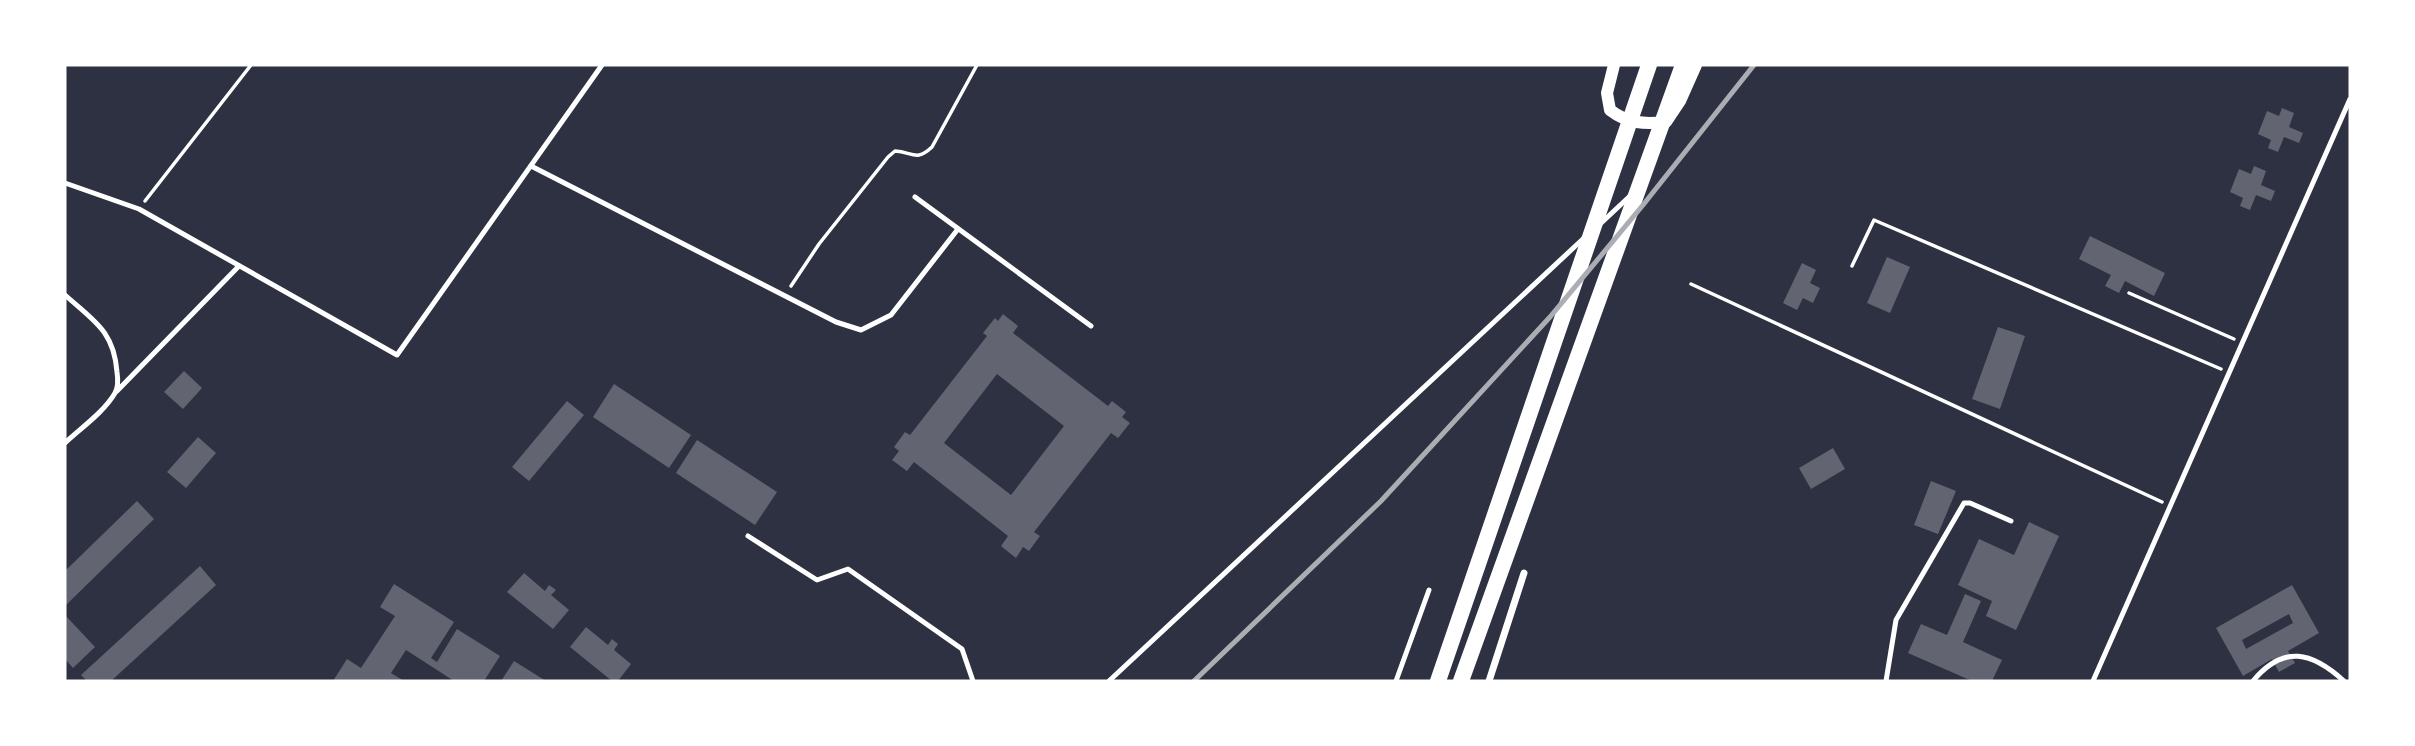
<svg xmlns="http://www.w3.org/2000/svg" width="2415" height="746" viewBox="0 0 2415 746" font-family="'Playfair Display',serif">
	<rect width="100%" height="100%" fill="#2d3142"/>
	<g fill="#626471" fill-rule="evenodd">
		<path d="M2282 108 2294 113 2289 127 2303 133 2299 143 2284 137 2278 152 2268 148 2271 140 2258 134 2267 111 2279 116Z"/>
		<path d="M2254 166 2266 171 2261 185 2275 191 2271 201 2256 195 2250 210 2240 206 2243 198 2230 192 2239 169 2251 174Z"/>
		<path d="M2090 236 2165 273 2154 296 2125 281 2119 293 2105 286 2111 275 2079 259Z"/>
		<path d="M1887 257 1910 267 1890 313 1867 303Z"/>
		<path d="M1802 263 1816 270 1810 283 1820 288 1813 303 1803 298 1797 310 1783 303Z"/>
		<path d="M1003 314 1018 326 1013 333 1108 406 1112 401 1126 412 1122 417 1130 423 1118 438 1111 433 1034 532 1040 536 1029 551 1023 547 1016 558 1001 546 1008 536 914 462 907 471 892 460 899 451 894 447 905 432 910 435 987 336 983 333 995 318 998 321ZM997 374 1064 426 1011 495 944 443Z"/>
		<path d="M1998 327 2025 336 2000 409 1972 399Z"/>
		<path d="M184 371 202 388 183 409 164 392Z"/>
		<path d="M614 384 691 435 669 468 593 417Z"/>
		<path d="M567 401 584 415 529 481 512 467Z"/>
		<path d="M198 437 216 453 186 488 167 472Z"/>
		<path d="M697 440 777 492 755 525 676 473Z"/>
		<path d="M1833 448 1845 469 1811 489 1799 468Z"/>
		<path d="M1931 481 1956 491 1938 534 1914 525Z"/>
		<path d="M137 501 154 519 65 606V571Z"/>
		<path d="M2029 522 2059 536 2016 630 1986 616 1992 601 1958 585 1979 539 2014 555Z"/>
		<path d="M200 566 216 585 111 681H87L81 675Z"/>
		<path d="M524 573 545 591 549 585 556 590 551 595 569 610 553 629 507 592Z"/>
		<path d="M394 584 454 622 431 658 437 662 457 629 500 656 484 681H454L406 650 391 673 404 681H333L347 659 361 668 395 616 380 607Z"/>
		<path d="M2292 585 2319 633 2288 651 2295 663 2279 672 2272 659 2243 676 2216 628ZM2289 614 2293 623 2246 649 2242 640Z"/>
		<path d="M1965 594 1981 601 1963 642 2002 660 1992 681H1972L1908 653 1921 624 1947 635Z"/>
		<path d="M65 615 95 647 73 668 65 659Z"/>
		<path d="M586 627 608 645 612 639 618 644 614 650 631 664 618 681H612L570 647Z"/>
		<path d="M514 661 546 681H501Z"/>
	</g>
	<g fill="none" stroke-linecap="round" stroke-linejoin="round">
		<g stroke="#fff" stroke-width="3.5">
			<path d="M145 201 251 65"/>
			<path d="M1852 266 1874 220 2221 369"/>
			<path d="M1691 284 2162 502"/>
			<path d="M791 286 819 244 888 157 895 151C913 152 916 162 932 147L977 65"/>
			<path d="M2129 293 2234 339"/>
		</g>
		<g stroke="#fff" stroke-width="5">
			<path d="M531 166 836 322 861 330 891 315 958 229"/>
			<path d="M65 183 139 209 397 355 602 65"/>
			<path d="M915 197 1091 326"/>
			<path d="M1599 225 1630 196"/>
			<path d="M65 295C94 321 114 331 117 372 118 379 118 388 115 393 104 412 81 428 65 443"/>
			<path d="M117 391 239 266"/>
			<path d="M748 536 817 580 848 569 962 649 973 681"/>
			<path d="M1109 681 1584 238"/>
			<path d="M1396 681 1429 590"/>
			<path d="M1886 681 1896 620 1964 503H1970L2011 521"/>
			<path d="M2093 681 2350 99"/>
			<path d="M2253 681C2284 644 2312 652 2344 681"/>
		</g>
		<path stroke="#fff" stroke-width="7" d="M1489 681 1524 573"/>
		<path stroke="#fff" stroke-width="12" d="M1614 65 1607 93 1610 110C1628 124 1645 124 1666 122L1680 101 1696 65"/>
		<g stroke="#fff" stroke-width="16">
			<path d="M1438 681 1649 65"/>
			<path d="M1461 681 1683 65"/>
		</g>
		<path stroke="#abadb3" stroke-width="5" d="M1194 681 1381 501 1550 317 1643 205 1754 65"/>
	</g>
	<rect width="2415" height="746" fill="none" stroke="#ffffff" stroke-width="133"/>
</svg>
